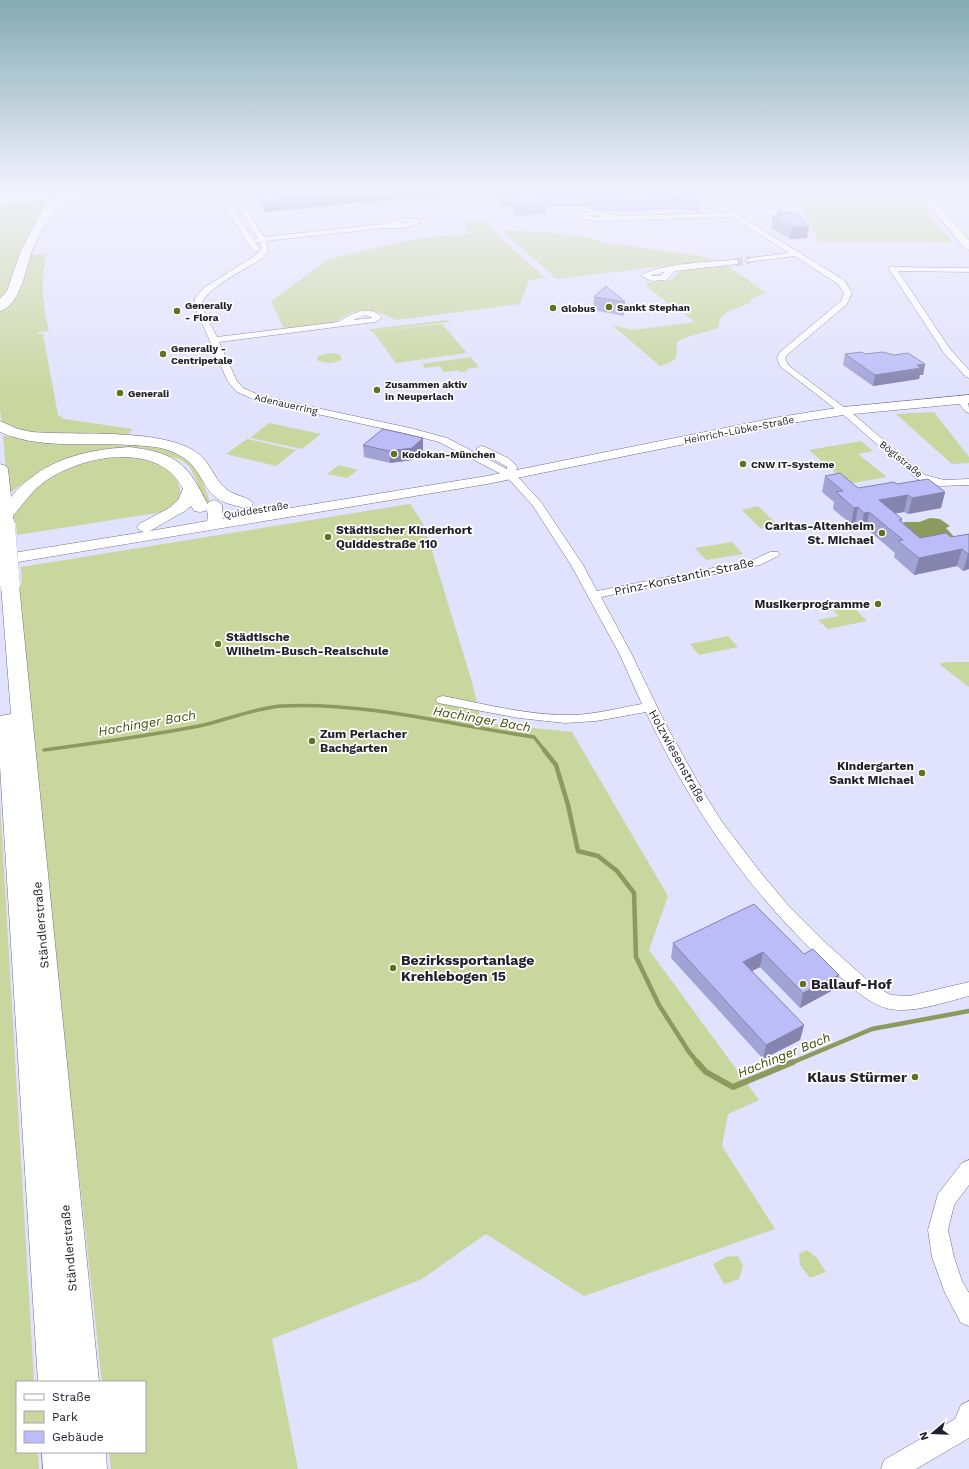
<svg xmlns="http://www.w3.org/2000/svg" width="969" height="1469" viewBox="0 0 969 1469" font-family="'Work Sans',sans-serif">
	<rect width="100%" height="100%" fill="#e1e2fd"/>
	<g fill="#c9d69e">
		<path d="M10 188H76L31 194 48 202 11 285 0 300V213Z"/>
		<path d="M799 201H918L952 242H819Z"/>
		<path d="M467 222 489 223 491 229 545 278 529 280 520 304 396 320 376 311 364 310 353 312 332 323 284 329 271 301 329 259 414 239 467 234Z"/>
		<path d="M501 230 560 233 590 238 607 243 701 256 715 260 557 279Z"/>
		<path d="M46 254C41 280 42 305 49 331L38 332V334H43L58 415 64 419 133 429 125 437C100 437 24 439 6 426 1 423 1 416 0 410V313L30 255Z"/>
		<path d="M726 265 766 293 753 298 750 303 727 312 720 319 718 328C704 333 689 335 677 342L676 358 669 363 660 366 612 325 633 330 695 322 672 304 668 303 646 286 647 285 646 283 671 280 681 270Z"/>
		<path d="M448 320 450 322 371 332 370 329Z"/>
		<path d="M442 324 467 353 396 363 373 332Z"/>
		<path d="M328 353 339 354 342 359C335 364 325 364 317 360L318 356Z"/>
		<path d="M471 357 479 367 467 369V371L460 372 457 370 444 372 439 366 425 368 422 364Z"/>
		<path d="M934 412 969 457V463L952 464 896 414Z"/>
		<path d="M269 423 321 434 302 449 250 438Z"/>
		<path d="M3 436C16 437 29 440 42 441 78 442 158 438 186 458 201 468 205 489 211 505L206 506 196 479 189 466 180 459 136 449 44 470 29 479 8 494Z"/>
		<path d="M247 439 296 450 276 466 226 454Z"/>
		<path d="M861 441 873 451 858 454 887 477 848 484 809 450Z"/>
		<path d="M134 456C142 459 158 461 165 465 174 471 182 488 181 499L169 511 17 535 16 523H13C13 488 70 463 100 458 111 455 123 457 134 456Z"/>
		<path d="M339 465 358 470 347 478 327 474Z"/>
		<path d="M410 504 424 525 472 682 482 723 572 732 668 896 649 950 759 1100 728 1114 722 1146 775 1229 584 1296 486 1234 422 1279 272 1339 298 1469H111L109 1452H145V1382H102L53 940 18 584 22 583 21 567Z"/>
		<path d="M758 506 778 525 760 528 742 510Z"/>
		<path d="M732 542 743 554 706 560 695 548Z"/>
		<path d="M848 602 867 621 828 629 818 620 839 616 830 606Z"/>
		<path d="M728 636 738 647 699 655 690 644Z"/>
		<path d="M947 662H969V687L939 664Z"/>
		<path d="M0 802 34 1382H17V1452H38L39 1469H0Z"/>
		<path d="M807 1250 817 1258 826 1272 810 1278 800 1265 799 1254Z"/>
		<path d="M738 1256 743 1266 739 1279 724 1284 713 1264 726 1257Z"/>
	</g>
	<path fill="#8d9a5e" d="M930 518 940 519 950 526 946 528 956 539H921L899 524 905 522H919Z"/>
	<g fill="none" stroke-linecap="round" stroke-linejoin="round">
		<path stroke="#8d9a5e" stroke-width="3.5" d="M44 750C96 743 148 736 199 726 227 720 254 708 282 706 366 702 451 725 534 737L545 751"/>
		<g stroke="#8d9a5e" stroke-width="4.5">
			<path d="M544 750 556 765 568 805 578 851 598 856 617 871 634 893 636 957 659 1005 689 1052 698 1063"/>
			<path d="M791 1063 872 1029 969 1011"/>
		</g>
		<path stroke="#8d9a5e" stroke-width="6" d="M697 1062 706 1072 733 1087 793 1062"/>
		<path stroke="#bbbbd3" stroke-width="8" stroke-dasharray="8 3.5" stroke-linecap="butt" d="M735 262 750 260"/>
		<defs>
			<g id="street">
				<path d="M148 188H206L215 191 214 188H220L253 239 258 238 227 188H233L264 237 383 224 406 218 417 219 421 223 405 228H384L266 241 268 251 262 259C250 266 199 292 202 306 205 316 212 327 217 337L338 322C352 314 370 303 382 318L375 322 219 342 237 381 243 388 261 396 410 428 447 438 507 469V467L476 449 481 446 485 447 508 458 517 466 516 475 541 502 583 565 597 591 753 560 770 552H778L780 554 778 556 760 565 601 597 631 653 666 725 704 793 722 822 761 873 788 905 828 945 874 986 891 995 909 996 969 982V996C945 1002 910 1015 886 1008 865 1002 849 984 833 970 753 898 691 809 646 712L596 721 565 723 519 718 438 703 436 700 438 697 443 696C485 704 530 716 573 715 596 714 619 708 642 704L619 653 571 565 533 506 507 477 439 442 408 434 258 401 237 392 228 382 194 305 195 298 205 287 256 255 261 249 260 242H255L260 249 259 251H253L218 195 202 191H151L149 190ZM406 222H412L397 224ZM365 315 373 318 353 320Z"/>
				<path d="M707 188H713L730 210 844 280 852 293 847 304 787 355 785 358 788 365 853 414 925 475 944 480 969 479V485L939 486 917 479 847 418 780 366 777 358 780 352 841 301 844 293 838 284 795 256 747 262 746 260 750 258 789 253 733 217 595 221 583 219 578 216 583 213 595 211 621 216 727 213ZM595 215 607 217 586 216Z"/>
				<path d="M735 260H738V264L675 271 666 280H663L652 281 641 276C653 264 717 261 735 260ZM664 272 661 276H651L652 275Z"/>
				<path d="M890 267 969 268V272L898 271 950 349 969 370V378L966 377 944 353 889 269Z"/>
				<path d="M961 397C969 399 969 406 969 413L966 412 956 400Z"/>
				<path d="M969 1160V1185L954 1205 948 1230 954 1257 962 1281 969 1293V1326L961 1323 945 1293 932 1257 928 1230 938 1194 962 1163Z"/>
				<path d="M969 1401V1438L916 1469H881L884 1460 955 1419 961 1405Z"/>
			</g>
			<g id="secondary">
				<path d="M129 188H164L159 191 20 204 15 201 20 198Z"/>
				<path d="M915 188H925L969 240V250L965 249Z"/>
				<path d="M969 395V403L843 415 779 425 487 484 0 565V555L144 532 139 530 137 527 139 524 171 507 176 505 181 507 184 510 181 513 150 531 207 521 208 516 206 505 209 502 214 500 219 502 222 505 223 519 487 476 779 417 843 407Z"/>
			</g>
			<g id="highway">
				<path d="M1 188H11L4 202 0 203Z"/>
				<path d="M91 191 96 194 95 196C85 199 71 201 63 206 48 216 39 235 32 251 26 268 20 306 0 311V299L7 291 21 250 50 196H58L59 198 58 200Z"/>
				<path d="M0 421 18 429 32 432C77 436 164 427 199 454 210 463 214 478 225 488 233 496 248 496 253 503L251 507C244 508 240 507 233 505 206 498 207 482 191 464 186 458 176 453 168 450 157 446 144 446 132 445 89 442 40 450 0 432Z"/>
				<path d="M129 447C178 453 188 464 209 507L206 511 200 512 194 511 191 506C184 512 179 516 170 514L167 510 178 500 183 489C159 440 81 455 44 482 32 491 23 504 13 516L14 523 11 527 5 528 0 527V464L6 466 8 469 11 497C42 460 83 450 129 447Z"/>
				<path d="M10 579 17 581 19 585 99 1382H38L0 766V716L11 714 1 585 3 581Z"/>
				<path d="M42 1452H106L107 1469H43Z"/>
			</g>
		</defs>
		<use href="#street" stroke="#70718f" stroke-width="1"/>
		<use href="#secondary" stroke="#70718f" stroke-width="1"/>
		<use href="#highway" stroke="#70718f" stroke-width="1"/>
		<use href="#street" fill="#fff" fill-rule="evenodd"/>
		<use href="#secondary" fill="#fff" fill-rule="evenodd"/>
		<use href="#highway" fill="#fff" fill-rule="evenodd"/>
		<defs>
			<path id="secondary-bridge" d="M0 199 42 195"/>
			<path id="highway-bridge" d="M5 525 10 585"/>
		</defs>
		<use href="#secondary-bridge" stroke="#70718f" stroke-width="11" stroke-linecap="butt"/>
		<use href="#highway-bridge" stroke="#70718f" stroke-width="20" stroke-linecap="butt"/>
		<use href="#secondary-bridge" stroke="#fff" stroke-width="10"/>
		<use href="#highway-bridge" stroke="#fff" stroke-width="20"/>
	</g>
	<g fill="#a2a3d5">
		<path d="M250 188H692L701 201 700 212 678 209 627 212V211L591 210 589 206H545V215L515 216 512 207H503L499 194H478V196L420 197 265 212Z"/>
		<path d="M777 211 807 238 790 239 771 228 773 216H777Z"/>
		<path d="M594 297 625 302 624 316 593 310Z"/>
		<path d="M845 354 925 364 923 375H920L919 379 873 386 843 365Z"/>
		<path d="M363 445 423 450 412 460 390 463 364 457Z"/>
		<path d="M825 476 858 488 897 484 945 492 941 508 908 514 904 512 895 513 902 519V522L920 538 951 537 969 534V569L963 571 957 566 914 575 894 557 895 553 866 528 861 529 855 524H851L833 509 834 502 822 492Z"/>
		<path d="M673 943 804 954 835 989 800 1008 760 967 752 971 804 1025 800 1040 763 1059 671 958Z"/>
	</g>
	<g fill="#8484ae">
		<path d="M401 188H420V197L265 212 264 201Z"/>
		<path d="M809 226 807 238 790 239 792 227Z"/>
		<path d="M925 364 923 375H920L919 379 873 386 875 375 917 365Z"/>
		<path d="M423 438V450L412 460 390 463 389 451Z"/>
		<path d="M945 492 941 508 908 514 912 498Z"/>
		<path d="M908 495 904 512 876 517 879 500Z"/>
		<path d="M858 507 855 524H851L854 508Z"/>
		<path d="M869 512 866 528 861 529 864 513Z"/>
		<path d="M962 549 957 566 914 575 919 558Z"/>
		<path d="M969 553V569L963 571 968 554Z"/>
		<path d="M763 952 760 967 740 977 743 962Z"/>
		<path d="M839 975 835 989 800 1008 803 993Z"/>
		<path d="M804 1025 800 1040 763 1059 766 1045Z"/>
	</g>
	<g fill="#bcbdf8" stroke="#8484ae">
		<path d="M256 188H401L264 201Z"/>
		<path d="M501 188H692L701 201 679 198 628 201 627 200 591 199 589 195 542 196 545 204 515 205 513 196H503Z"/>
		<path d="M777 211 798 214 809 226 792 227 773 216H782Z"/>
		<path d="M606 286 625 302 594 297Z"/>
		<path d="M862 352 865 354 883 352 894 355 908 353 925 364 917 365 921 368 875 375 845 354Z"/>
		<path d="M383 429 423 438 412 448 389 451 363 445Z"/>
		<path d="M840 473 858 488 894 482 897 484 928 479 945 492 912 498 908 495 879 500 902 519 899 520 920 538 946 533 951 537 969 534V553L968 554 962 549 919 558 898 541 903 540 869 512 864 513 858 507 854 508 836 492 843 491 825 476Z"/>
		<path d="M754 904 804 954 813 949 839 975 803 993 763 952 743 962 804 1025 766 1045 673 943Z"/>
	</g>
	<linearGradient id="sky" x2="0" y2="1"><stop stop-color="#83aab1"/><stop offset="0.48" stop-color="#f2f2fe"/><stop offset="1" stop-color="#f2f2fe" stop-opacity="0"/></linearGradient>
	<rect width="969" height="394" fill="url(#sky)"/>
	<g fill="#62711c" stroke="#fff" stroke-width="1.5">
		<circle cx="609" cy="307" r="4"/>
		<circle cx="553" cy="308" r="4"/>
		<circle cx="177" cy="311" r="4"/>
		<circle cx="163" cy="354" r="4"/>
		<circle cx="377" cy="390" r="4"/>
		<circle cx="120" cy="393" r="4"/>
		<circle cx="394" cy="454" r="4"/>
		<circle cx="743" cy="464" r="4"/>
		<circle cx="882" cy="533" r="4"/>
		<circle cx="328" cy="537" r="4"/>
		<circle cx="878" cy="604" r="4"/>
		<circle cx="218" cy="644" r="4"/>
		<circle cx="312" cy="741" r="4"/>
		<circle cx="922" cy="773" r="4"/>
		<circle cx="393" cy="968" r="4"/>
		<circle cx="803" cy="984" r="4"/>
		<circle cx="915" cy="1077" r="4"/>
	</g>
	<g text-anchor="middle" dominant-baseline="central" stroke-width="3.5" stroke-linejoin="round" paint-order="stroke">
		<g font-size="10" font-weight="bold" fill="#21212d" stroke="#fff" text-anchor="start">
			<text x="185" y="305">Generally<tspan x="185" dy="12">- Flora</tspan></text>
			<text x="617" y="307">Sankt Stephan</text>
			<text x="561" y="308">Globus</text>
			<text x="171" y="348">Generally -<tspan x="171" dy="12">Centripetale</tspan></text>
			<text x="385" y="384">Zusammen aktiv<tspan x="385" dy="12">in Neuperlach</tspan></text>
			<text x="128" y="393">Generali</text>
			<text x="402" y="454">Kodokan-München</text>
			<text x="751" y="464">CNW IT-Systeme</text>
		</g>
		<g font-size="10" fill="#21212d" stroke="#fff">
			<text transform="translate(286 404) rotate(13)">Adenauerring</text>
			<text transform="translate(739 430) rotate(-11)">Heinrich-Lübke-Straße</text>
			<text transform="translate(901 459) rotate(39)">Böglstraße</text>
			<text transform="translate(256 510) rotate(-9)">Quiddestraße</text>
		</g>
		<g font-size="12" font-weight="bold" fill="#21212d" stroke="#fff" text-anchor="end">
			<text x="874" y="526">Caritas-Altenheim<tspan x="874" dy="14">St. Michael</tspan></text>
			<text x="336" y="530" text-anchor="start">Städtischer Kinderhort<tspan x="336" dy="14">Quiddestraße 110</tspan></text>
			<text x="870" y="604">Musikerprogramme</text>
			<text x="226" y="637" text-anchor="start">Städtische<tspan x="226" dy="14">Wilhelm-Busch-Realschule</tspan></text>
			<text x="320" y="734" text-anchor="start">Zum Perlacher<tspan x="320" dy="14">Bachgarten</tspan></text>
			<text x="914" y="766">Kindergarten<tspan x="914" dy="14">Sankt Michael</tspan></text>
		</g>
		<g font-size="12" fill="#21212d" stroke="#fff">
			<text transform="translate(684 577) rotate(-12)">Prinz-Konstantin-Straße</text>
			<text transform="translate(677 756) rotate(61)">Holzwiesenstraße</text>
			<text transform="translate(41 925) rotate(-95)">Ständlerstraße</text>
			<text transform="translate(69 1248) rotate(-95)">Ständlerstraße</text>
		</g>
		<g font-size="13" font-style="italic" fill="#445008" stroke="#fff">
			<text transform="translate(482 719) rotate(10)">Hachinger Bach</text>
			<text transform="translate(147 723) rotate(-10)">Hachinger Bach</text>
			<text transform="translate(784 1055) rotate(-22)">Hachinger Bach</text>
		</g>
		<g font-size="14" font-weight="bold" fill="#21212d" stroke="#fff" text-anchor="start">
			<text x="401" y="960">Bezirkssportanlage<tspan x="401" dy="16">Krehlebogen 15</tspan></text>
			<text x="811" y="984">Ballauf-Hof</text>
			<text x="907" y="1077" text-anchor="end">Klaus Stürmer</text>
		</g>
	</g>
	<rect x="16" y="1381" width="130" height="72" fill="#ffffff" stroke="#a6a6ab"/>
	<rect x="24" y="1394" width="20" height="6" fill="#ffffff" stroke="#a6a6ab"/>
	<text x="52" y="1401" font-size="12" fill="#21212d">Straße</text>
	<rect x="24" y="1411" width="20" height="12" fill="#c9d69e" stroke="#a6a6ab"/>
	<text x="52" y="1421" font-size="12" fill="#21212d">Park</text>
	<rect x="24" y="1431" width="20" height="12" fill="#bcbdf8" stroke="#a6a6ab"/>
	<text x="52" y="1441" font-size="12" fill="#21212d">Gebäude</text>
	<g transform="translate(933 1433) rotate(251)" stroke="#ffffff" stroke-width="3" paint-order="stroke">
	<path d="M0-3L7 15L0 10L-7 15Z" fill="#21212d"/>
	<text y="-6" font-size="11" font-weight="bold" text-anchor="middle" fill="#21212d">N</text>
	</g>
</svg>
